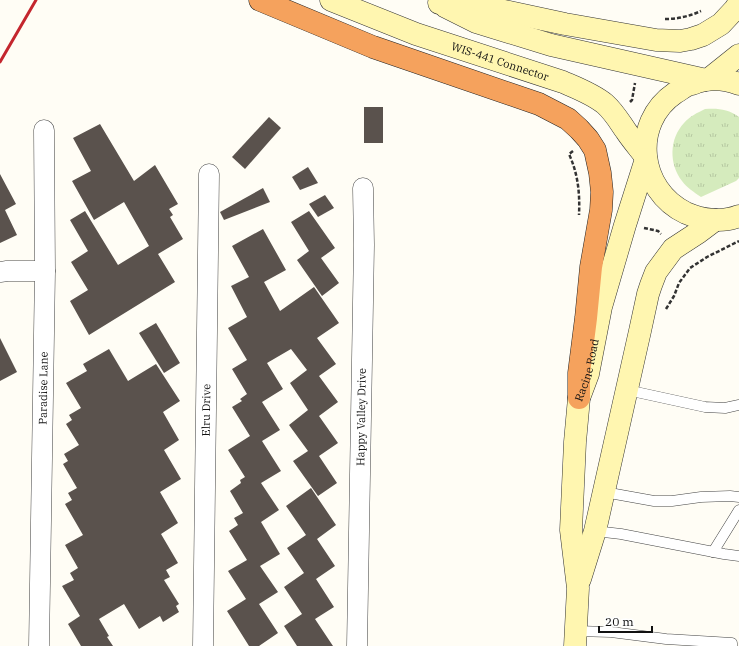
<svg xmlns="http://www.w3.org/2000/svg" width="739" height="646" viewBox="0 0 739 646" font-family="'IBM Plex Serif',serif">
	<defs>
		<pattern id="grass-tufts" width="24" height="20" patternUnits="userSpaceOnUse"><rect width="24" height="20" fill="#d5ebbd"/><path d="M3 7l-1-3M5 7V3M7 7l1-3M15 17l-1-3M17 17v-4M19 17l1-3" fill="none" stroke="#b6c8a1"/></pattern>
	</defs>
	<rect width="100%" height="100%" fill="#fffdf5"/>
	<path fill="url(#grass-tufts)" d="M705 109C718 108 728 109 739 117V178L736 181 701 197C694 192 687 188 682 181 669 164 669 139 684 123 690 116 697 113 705 109Z"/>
	<g fill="#5a524d">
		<rect x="364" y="107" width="19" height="36"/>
		<path d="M269 117 281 128 245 169 232 157Z"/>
		<path d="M100 124 134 181 155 165 178 204 169 209 173 215 170 217 183 239 158 254 175 282 89 335 70 301 88 290 71 262 88 251 70 220 85 211 118 265 149 246 124 202 94 220 72 181 91 171 73 138Z"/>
		<path d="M308 167 318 183 300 190 292 177Z"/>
		<path d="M0 174 16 204 5 210 17 235 0 243Z"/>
		<path d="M263 188 270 202 224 220 220 212Z"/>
		<path d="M325 195 334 208 318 217 309 204Z"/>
		<path d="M309 211 335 248 321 258 339 283 322 296 297 260 309 251 291 222Z"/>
		<path d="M263 229 286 270 264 282 280 311 314 287 339 323 317 338 336 364 319 376 338 402 319 416 338 443 319 456 337 483 318 496 293 461 308 451 289 425 308 410 290 383 307 370 291 349 267 363 283 389 262 402 280 430 262 441 281 471 261 483 279 510 261 522 280 554 260 566 278 592 259 604 278 633 259 646H249L227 611 246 599 228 571 247 560 229 531 238 525 234 518 243 513 230 491 241 483 240 480 245 477 228 450 250 436 232 407 242 401 240 399 247 394 232 369 247 360 228 328 247 317 231 286 249 277 232 246Z"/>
		<path d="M156 323 180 363 164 373 139 333Z"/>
		<path d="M0 338 17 372 0 381Z"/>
		<path d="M109 349 128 381 156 364 180 401 163 412 179 440 164 450 181 479 160 492 178 523 161 534 178 563 166 570 170 577 164 580 179 604 176 606 179 612 163 622 160 616 139 629 124 604 99 619 109 636 107 637 113 646H81L68 624 80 616 62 586 74 580 70 573 78 568 65 545 83 535 65 504 72 500 68 493 77 488 63 464 68 461 64 454 79 445 66 424 72 420 69 415 81 408 66 383 87 371 83 364Z"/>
		<path d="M311 488 336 525 317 539 335 566 316 579 334 607 315 619 333 646H297L284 626 302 614 284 587 304 573 287 548 306 535 286 506Z"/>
	</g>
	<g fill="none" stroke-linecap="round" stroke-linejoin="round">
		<defs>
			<g id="lane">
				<path d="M627 390 705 407 725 408 739 405"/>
				<path d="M604 492 654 501H672L701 497 730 496 739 497"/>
				<path d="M595 531 621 534 724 554 739 556"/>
				<path d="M713 552 739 510"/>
				<path d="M575 631 611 632 666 639 732 643V646"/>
			</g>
			<g id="street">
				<path d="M0 272 7 271H45"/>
				<path id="s1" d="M39 646 45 271 44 130"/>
				<path id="s2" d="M203 646 209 174"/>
				<path id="s3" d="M357 646 364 245 363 188"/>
			</g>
			<g id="secondary">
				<path id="s4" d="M331 0 416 34 563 82C577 88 593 94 605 104 614 112 619 121 626 131 632 140 639 148 645 156"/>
				<path d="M439 3 476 5 565 24 656 40 680 41 691 39 703 35 721 24 735 9 739 3"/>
				<path d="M446 7 476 22 551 45 706 80"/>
				<path d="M709 79 739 55"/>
				<path d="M739 84C726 79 710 78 697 82 694 84 689 84 686 86 682 88 679 91 675 93 631 123 638 190 686 213 702 220 722 223 739 216"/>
				<path d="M580 579 595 531 640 331 648 294 651 285 656 272 673 249 699 232 715 220"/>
				<path id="s5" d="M575 646 578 588 571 530 575 442 579 398 588 374 601 307 625 225 646 159"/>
			</g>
			<path id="highway" d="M260 0 373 47 539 104 568 119 579 129 588 139 595 150 600 173 602 192 601 210 591 267 586 318 579 373V398"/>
		</defs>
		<use href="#lane" stroke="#444" stroke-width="11"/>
		<use href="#street" stroke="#444" stroke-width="21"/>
		<use href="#secondary" stroke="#333" stroke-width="23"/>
		<use href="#highway" stroke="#222" stroke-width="23"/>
		<g stroke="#333" stroke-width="2.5" stroke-dasharray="4 2" stroke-linecap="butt">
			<path d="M665 19C678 19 690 16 701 11"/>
			<path d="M630 102 632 100 635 83"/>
			<path d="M573 151 569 154C578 174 580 193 579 215"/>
			<path d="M644 228 658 231 661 234"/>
			<path d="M666 309 674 296 679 283 690 268 707 257 739 241"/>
		</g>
		<use href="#lane" stroke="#fff" stroke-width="10"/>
		<use href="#street" stroke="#fff" stroke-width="20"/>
		<use href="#secondary" stroke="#fff6b0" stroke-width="22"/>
		<use href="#highway" stroke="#f5a25d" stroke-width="22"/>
		<path stroke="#c4262e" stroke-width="3" d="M0 62 36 0"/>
	</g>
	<g text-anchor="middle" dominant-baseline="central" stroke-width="4" stroke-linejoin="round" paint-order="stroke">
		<g font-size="11" fill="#111" stroke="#fff">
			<text stroke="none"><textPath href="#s4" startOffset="180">WIS-441 Connector</textPath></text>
			<text stroke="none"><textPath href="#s5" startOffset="278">Racine Road</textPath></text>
			<text stroke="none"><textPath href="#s1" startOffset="258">Paradise Lane</textPath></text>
			<text stroke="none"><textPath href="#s2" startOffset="236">Elru Drive</textPath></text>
			<text stroke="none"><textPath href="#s3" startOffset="229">Happy Valley Drive</textPath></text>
		</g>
	</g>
	<path d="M599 626v6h53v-6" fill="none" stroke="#111111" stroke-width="2"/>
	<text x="605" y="626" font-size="12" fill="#111111" stroke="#ffffff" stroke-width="3" paint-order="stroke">20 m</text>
</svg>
